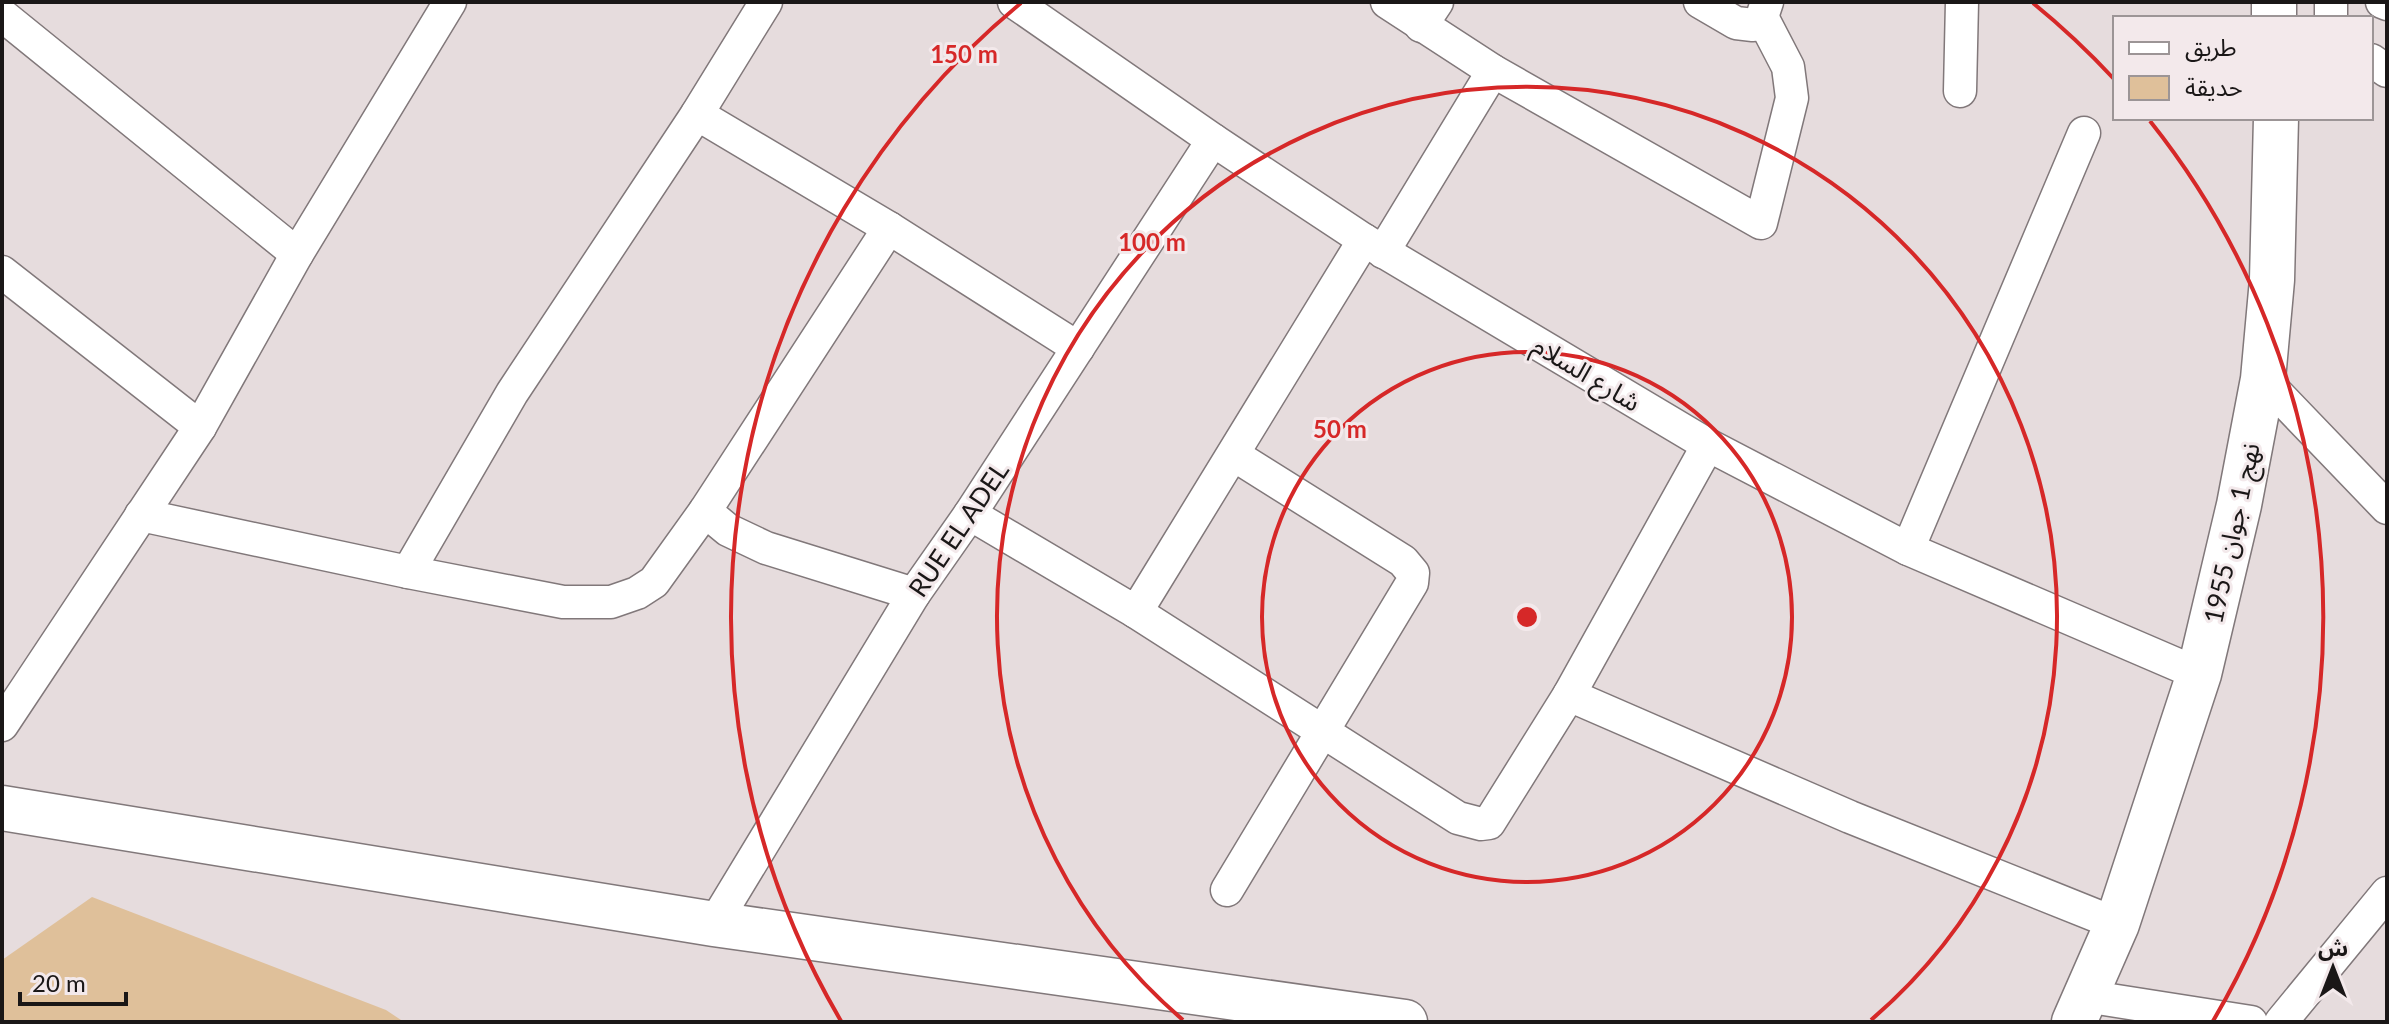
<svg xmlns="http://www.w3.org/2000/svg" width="2389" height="1024" viewBox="0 0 2389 1024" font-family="Lato,'Noto Sans Arabic',sans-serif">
	<rect width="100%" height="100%" fill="#e6dcdd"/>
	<path fill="#dfc09a" d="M92 897 386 1010 404 1022H2V960Z"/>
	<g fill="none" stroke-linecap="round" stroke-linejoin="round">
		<defs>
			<g id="street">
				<path d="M1014 2 1213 140 1364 240 1708 445 1908 549 2199 674"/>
				<path d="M1387 2 1493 71 1761 223 1792 98 1788 67 1762 17"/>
				<path d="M1700 2 1736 23 1753 25 1762 17 1767 2"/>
				<path d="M2331 2V18"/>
				<path d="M2382 2 2387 4"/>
				<path d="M2 15 297 254"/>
				<path d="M1421 26 1437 2"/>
				<path d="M2371 60 2387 71"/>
				<path d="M1960 91 1962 2"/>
				<path d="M697 114 889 228 1078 348"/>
				<path d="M1383 252 1493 71"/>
				<path d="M2 272 200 427"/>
				<path d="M2263 379 2387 508"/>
				<path d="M705 511 728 530 766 548 914 594"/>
				<path d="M970 514 1136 612 1364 240"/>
				<path d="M141 515 408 572 563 602H611L637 593 654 582 705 511 889 228"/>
				<path d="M1908 549 2084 133"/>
				<path d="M408 572 512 393 697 114 766 2"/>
				<path d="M1136 612 1458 818 1481 824 1489 823 1569 695 1708 445"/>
				<path d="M1569 695 1850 817 2117 924"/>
				<path d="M2 725 200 427 297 254 450 2"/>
				<path d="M1227 890 1412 583 1413 573 1403 561 1234 455"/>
				<path d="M714 924 914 594 970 514 1213 140"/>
				<path d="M2104 999 2251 1022"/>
				<path d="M2281 1022 2387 893"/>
			</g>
			<g id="secondary">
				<path d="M2274 2V18"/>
				<path d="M2 808 714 924 1405 1022"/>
				<path d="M2074 1022 2117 924 2199 674 2239 505 2263 379 2272 280 2276 118"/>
			</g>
		</defs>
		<use href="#street" stroke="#81787a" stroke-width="35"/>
		<use href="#secondary" stroke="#81787a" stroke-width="47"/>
		<use href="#street" stroke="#fff" stroke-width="32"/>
		<use href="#secondary" stroke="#fff" stroke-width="44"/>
	</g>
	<g fill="none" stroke="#d62828" stroke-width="4">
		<circle cx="1527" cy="617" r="265"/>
		<path d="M1183 1020A530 530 0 1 1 1871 1020"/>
		<path d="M841 1021A796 796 0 0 1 1021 3M2033 3A796 796 0 0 1 2114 79M2150 121A796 796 0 0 1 2213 1021"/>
	</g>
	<g text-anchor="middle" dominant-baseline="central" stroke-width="6" stroke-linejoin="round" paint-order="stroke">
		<g font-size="26" fill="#1a1717" stroke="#f3e9eb">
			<text transform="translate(1587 373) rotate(31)">شارع السلام</text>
			<text transform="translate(958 529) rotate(-56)">RUE EL ADEL</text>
			<text transform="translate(2231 533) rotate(-78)">نهج 1 جوان 1955</text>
		</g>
	</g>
	<circle cx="1527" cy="617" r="12" fill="#d62828" stroke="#f3e9eb" stroke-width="4"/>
	<g font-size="24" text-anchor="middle" font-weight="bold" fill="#d62828" stroke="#f3e9eb" stroke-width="6" stroke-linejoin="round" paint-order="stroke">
		<text x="964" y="63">150 m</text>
		<text x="1152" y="251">100 m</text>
		<text x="1340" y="438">50 m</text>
	</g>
	<rect width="2389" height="1024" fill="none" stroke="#1a1717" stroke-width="8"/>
	<rect x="2113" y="16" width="260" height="104" fill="#f3e9eb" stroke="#9c9596" stroke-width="2"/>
	<rect x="2129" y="42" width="40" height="12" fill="#ffffff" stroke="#9c9596" stroke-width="2"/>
	<text x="2185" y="56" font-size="24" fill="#1a1717">طريق</text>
	<rect x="2129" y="76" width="40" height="24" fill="#dfc09a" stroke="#9c9596" stroke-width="2"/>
	<text x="2185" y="96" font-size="24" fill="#1a1717">حديقة</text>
	<g transform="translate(2333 968)" stroke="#f3e9eb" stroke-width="6" paint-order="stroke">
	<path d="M0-6L14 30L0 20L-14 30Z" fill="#1a1717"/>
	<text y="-12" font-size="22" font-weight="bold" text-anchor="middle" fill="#1a1717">ش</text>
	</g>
	<path d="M20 992v12h106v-12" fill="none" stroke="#1a1717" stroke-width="4"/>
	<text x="32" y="992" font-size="24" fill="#1a1717" stroke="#f3e9eb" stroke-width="6" paint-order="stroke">20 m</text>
</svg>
